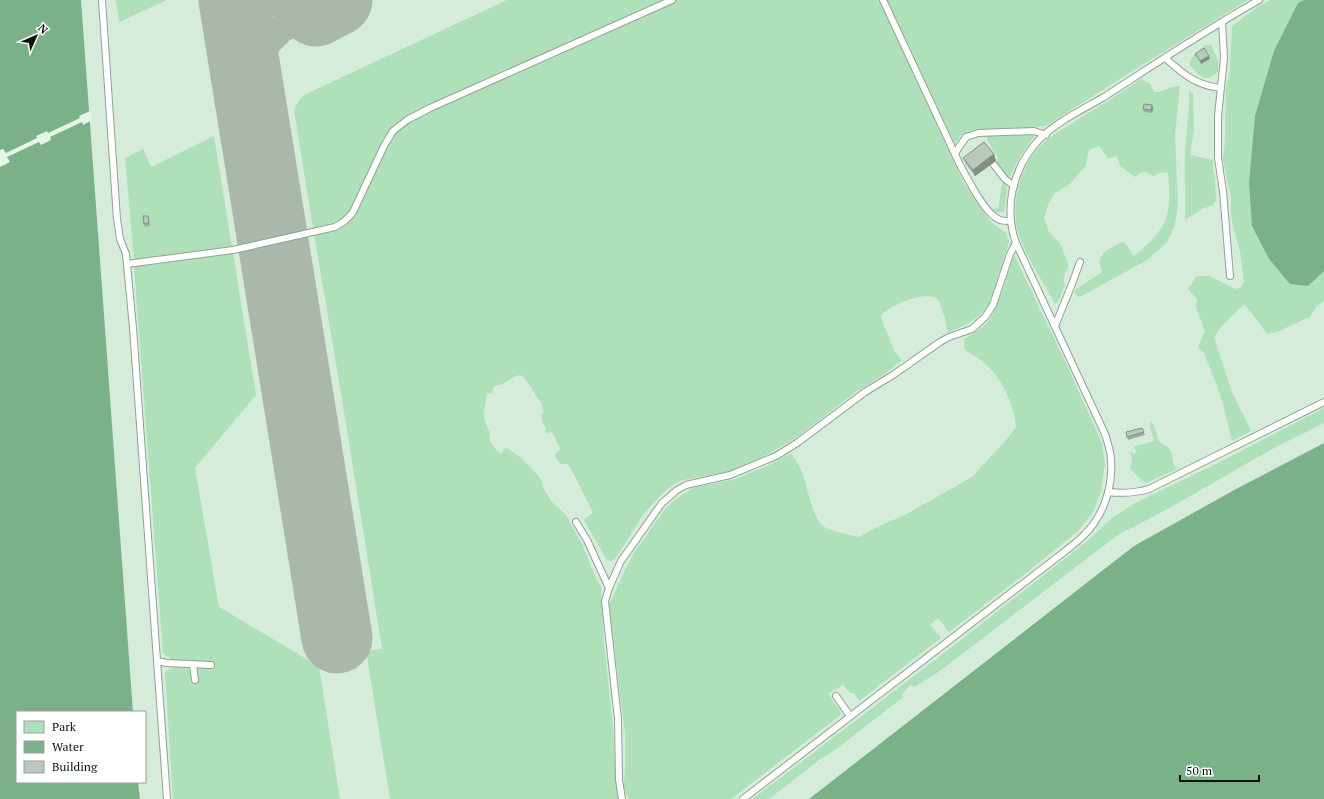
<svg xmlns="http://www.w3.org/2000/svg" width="1324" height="799" viewBox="0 0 1324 799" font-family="'PT Serif',serif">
	<rect width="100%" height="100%" fill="#e5f6e8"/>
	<path fill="#d5ecda" d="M81 0H1304L1324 271V443L1236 489 1043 616 809 799H140L138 782H145V712H133Z"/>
	<g fill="#aee0b9">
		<path d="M116 0H167L119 22Z"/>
		<path d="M507 0H663L404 117 394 124 384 138 348 214 339 222 313 228 294 110 299 100 304 95Z"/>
		<path d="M676 0H880L963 182 991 222 1006 233 1009 242 989 304C978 320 965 326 948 332 946 327 946 322 945 317 944 314 942 312 941 308 940 305 941 303 938 300 929 288 889 306 881 315L882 320 894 351 902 360 885 374 854 393 796 438 759 459 730 471 679 481 666 490 645 512 615 559 611 561 607 560 584 520 593 512C584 496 577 479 568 464H561L555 457V454L559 451 560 448 552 432 548 433 545 431 546 428 543 424 541 414 544 412 541 402 538 399 531 387 524 378 520 375C509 378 505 385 494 386L492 394 487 393C485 410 480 417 490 432 488 442 494 448 501 454L504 449 507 448 520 457 532 469 540 478 545 491 552 502 566 515 581 542 596 578 601 586 604 643 613 727 616 785 619 799H390L366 651 382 649 344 411 314 234 342 227 353 216 392 136 398 130 411 121Z"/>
		<path d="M887 0H1248L1134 70 1046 126 1014 129H976L962 134 955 144Z"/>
		<path d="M1271 0H1324V301L1317 306 1310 317 1279 331 1267 334 1254 316 1244 304 1221 327 1214 337 1232 392 1251 431 1232 441 1223 404 1216 383 1204 353 1198 347 1205 331 1195 305 1198 301 1188 289 1197 276H1209L1236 289 1241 287 1244 282 1242 265 1240 251 1233 226 1231 214V197L1223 159 1225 141 1226 87 1230 71 1232 26 1257 7Z"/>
		<path d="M1205 45H1211L1218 60V72C1204 84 1199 76 1189 64L1193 56Z"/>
		<path d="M1141 79 1150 84 1154 92C1163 93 1170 85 1180 86L1175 136 1178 205 1175 225 1167 242 1147 260 1089 292 1079 297 1074 293 1076 289 1102 272 1099 262 1104 252 1121 242 1125 243 1134 256C1168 228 1172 216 1168 173L1162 172 1153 176C1145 171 1142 171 1135 177L1120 166 1117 156 1108 159 1099 146 1089 150 1086 165 1071 183 1055 193 1048 205 1044 218 1049 232 1060 243 1069 266C1066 271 1061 279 1065 285L1058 302 1055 304C1042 279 1024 256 1017 228 1011 202 1021 166 1040 146 1051 135 1066 127 1080 118 1100 106 1121 93 1141 79Z"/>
		<path d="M1189 90 1193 94 1194 129 1190 155 1213 160V170L1215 179 1216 200 1213 205 1202 209 1192 216 1185 219C1186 197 1184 174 1185 152 1186 130 1190 112 1189 90Z"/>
		<path d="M1027 135 1035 136C1025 148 1017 161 1010 176L1009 177 1005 174 996 162 998 158 987 140V136H1005Z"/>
		<path d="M214 136 232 247 134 260 125 158 143 149 151 167Z"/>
		<path d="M1003 181 1007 189 1004 212H997L991 208 995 209 999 207 1000 196Z"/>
		<path d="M233 253 256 395 195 468 219 607 310 661 319 667 340 799H173L165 673C171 665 178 667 187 667L191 672 192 681H197V669L198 667H212V662L172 660 163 653 134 267Z"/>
		<path d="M1014 255 1065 361 1102 443 1105 464 1101 492 1093 512 1078 531 1025 574 949 632 938 618 930 625 941 638 859 701 854 693H850L843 685 828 694 842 714 731 799H629L623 788 625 774V733L609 605 624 572 634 553 665 509 677 498 693 488 735 479 771 464 791 453C795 459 799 465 802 472 808 487 811 515 823 526 829 531 851 535 859 537L879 526 903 516 972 477 1007 439 1016 427C1014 406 1004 383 989 367 982 360 972 355 964 349V339C972 334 981 329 987 323 997 313 1009 270 1014 255Z"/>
		<path d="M1324 408V423C1305 433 1285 442 1267 452 1217 480 1171 509 1119 534L940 671 914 687 910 685 903 693 902 698 835 750 819 760 769 799H753L961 640 1086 542 1112 518 1135 503 1216 464Z"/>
		<path d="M1149 422H1151L1154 426 1159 442C1162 444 1168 446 1170 450 1174 456 1171 464 1177 469L1146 483 1141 480 1130 468 1132 458 1130 453 1131 452 1134 454 1137 452 1134 447 1136 446 1154 441Z"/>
	</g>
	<g fill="#7bb188">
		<path d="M0 0H81L133 712H17V782H138L140 799H0Z"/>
		<path d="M1304 0H1324V271L1308 286 1290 284 1269 259 1252 226 1249 183 1255 116 1274 51 1298 3Z"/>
		<path d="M1324 443V799H809L1134 546 1236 489Z"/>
	</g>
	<path fill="#e5f6e8" d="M90 111 91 113 92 120 83 125 82 122 50 137 51 140 41 145 39 142 7 157 10 162 0 167V150L3 149 6 153 37 138 36 136 47 131 48 133 80 118 79 116Z"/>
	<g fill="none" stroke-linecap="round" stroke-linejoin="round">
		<g stroke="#aab8ac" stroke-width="28">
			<path d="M268 0C286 8 302 8 321 3"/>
			<path d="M267 203 252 92 255 65 261 51 270 40 281 29 341 0"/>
		</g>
		<g stroke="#aab8ac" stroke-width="71">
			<path d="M234 0 337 638"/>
			<path d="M316 11 337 0"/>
		</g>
		<defs>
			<g id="lane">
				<path d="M102 0 117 219 120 239 126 254 133 328 167 799"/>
				<path d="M883 0 960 165C968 179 984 212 998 219 1001 221 1006 221 1010 221"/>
				<path d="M1222 22 1224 58 1218 116V158L1223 191 1230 276"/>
				<path d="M1165 58C1184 74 1194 85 1221 88"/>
				<path d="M955 153 966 137 978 133 1034 131 1046 135"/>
				<path d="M994 165 1005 179 1014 186"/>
				<path d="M127 264 233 250 335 227C343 223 348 219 353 212L384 146 393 131 407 120 430 108 672 0"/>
				<path d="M1055 326 1072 284 1080 262"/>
				<path d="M1108 492C1124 494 1135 493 1149 489L1324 402"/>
				<path d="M576 522 587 540 609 588"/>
				<path d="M157 661 167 663 211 665"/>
				<path d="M193 665 195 680"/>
				<path d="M836 696 850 716"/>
				<path d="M622 799 619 780 618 719 605 601 609 588 621 561 662 503 677 490 686 485 730 475 776 456 797 443 865 392 893 375 940 342 949 337 972 329 985 317 993 305 1010 254 1016 243"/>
				<path d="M743 799 1064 552C1070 547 1077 542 1083 536 1103 517 1113 488 1111 461 1111 452 1108 443 1105 434L1016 243C1004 209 1012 171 1036 143 1052 124 1082 110 1104 97 1155 64 1206 30 1259 0"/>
			</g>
		</defs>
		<use href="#lane" stroke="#92a195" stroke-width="8"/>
		<use href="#lane" stroke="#fff" stroke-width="6"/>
	</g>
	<g fill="#9faea3">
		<path d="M1152 105 1153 108 1152 113 1144 112 1143 109Z"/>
		<path d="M994 154 996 161 975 176 966 164 963 158Z"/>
		<path d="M149 219 150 226 145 227 144 224Z"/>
		<path d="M1142 428 1145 435 1128 440 1127 437Z"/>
	</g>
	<g fill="#828d84">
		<path d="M1209 56 1210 59 1201 64 1200 61Z"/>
		<path d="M1152 105 1153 108 1152 113 1151 110Z"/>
		<path d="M994 154 996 161 975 176 973 170Z"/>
	</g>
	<g fill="#b9cabd" stroke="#828d84">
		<path d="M1204 48 1209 56 1200 61 1195 54Z"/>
		<path d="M1144 104 1152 105 1151 110 1143 109Z"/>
		<path d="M984 142 994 154 973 170 963 158Z"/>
		<path d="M143 216H148L149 223 144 224Z"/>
		<path d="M1142 428 1144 432 1127 437 1126 432Z"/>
	</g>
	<rect x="16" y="711" width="130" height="72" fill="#ffffff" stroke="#9d9f9d"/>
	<rect x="24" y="721" width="20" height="12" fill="#aee0b9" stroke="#9d9f9d"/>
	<text x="52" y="731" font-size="12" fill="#0a100b">Park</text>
	<rect x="24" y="741" width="20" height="12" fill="#7bb188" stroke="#9d9f9d"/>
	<text x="52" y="751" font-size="12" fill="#0a100b">Water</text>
	<rect x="24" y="761" width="20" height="12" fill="#b9cabd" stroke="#9d9f9d"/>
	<text x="52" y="771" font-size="12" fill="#0a100b">Building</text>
	<g transform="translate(36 36) rotate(45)" stroke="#ffffff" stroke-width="3" paint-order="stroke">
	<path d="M0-3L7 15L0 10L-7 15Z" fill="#0a100b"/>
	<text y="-6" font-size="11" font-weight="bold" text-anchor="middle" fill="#0a100b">N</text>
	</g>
	<path d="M1180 775v6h79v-6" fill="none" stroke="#0a100b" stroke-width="2"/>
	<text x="1186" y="775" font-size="12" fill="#0a100b" stroke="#ffffff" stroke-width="3" paint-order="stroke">50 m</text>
</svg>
